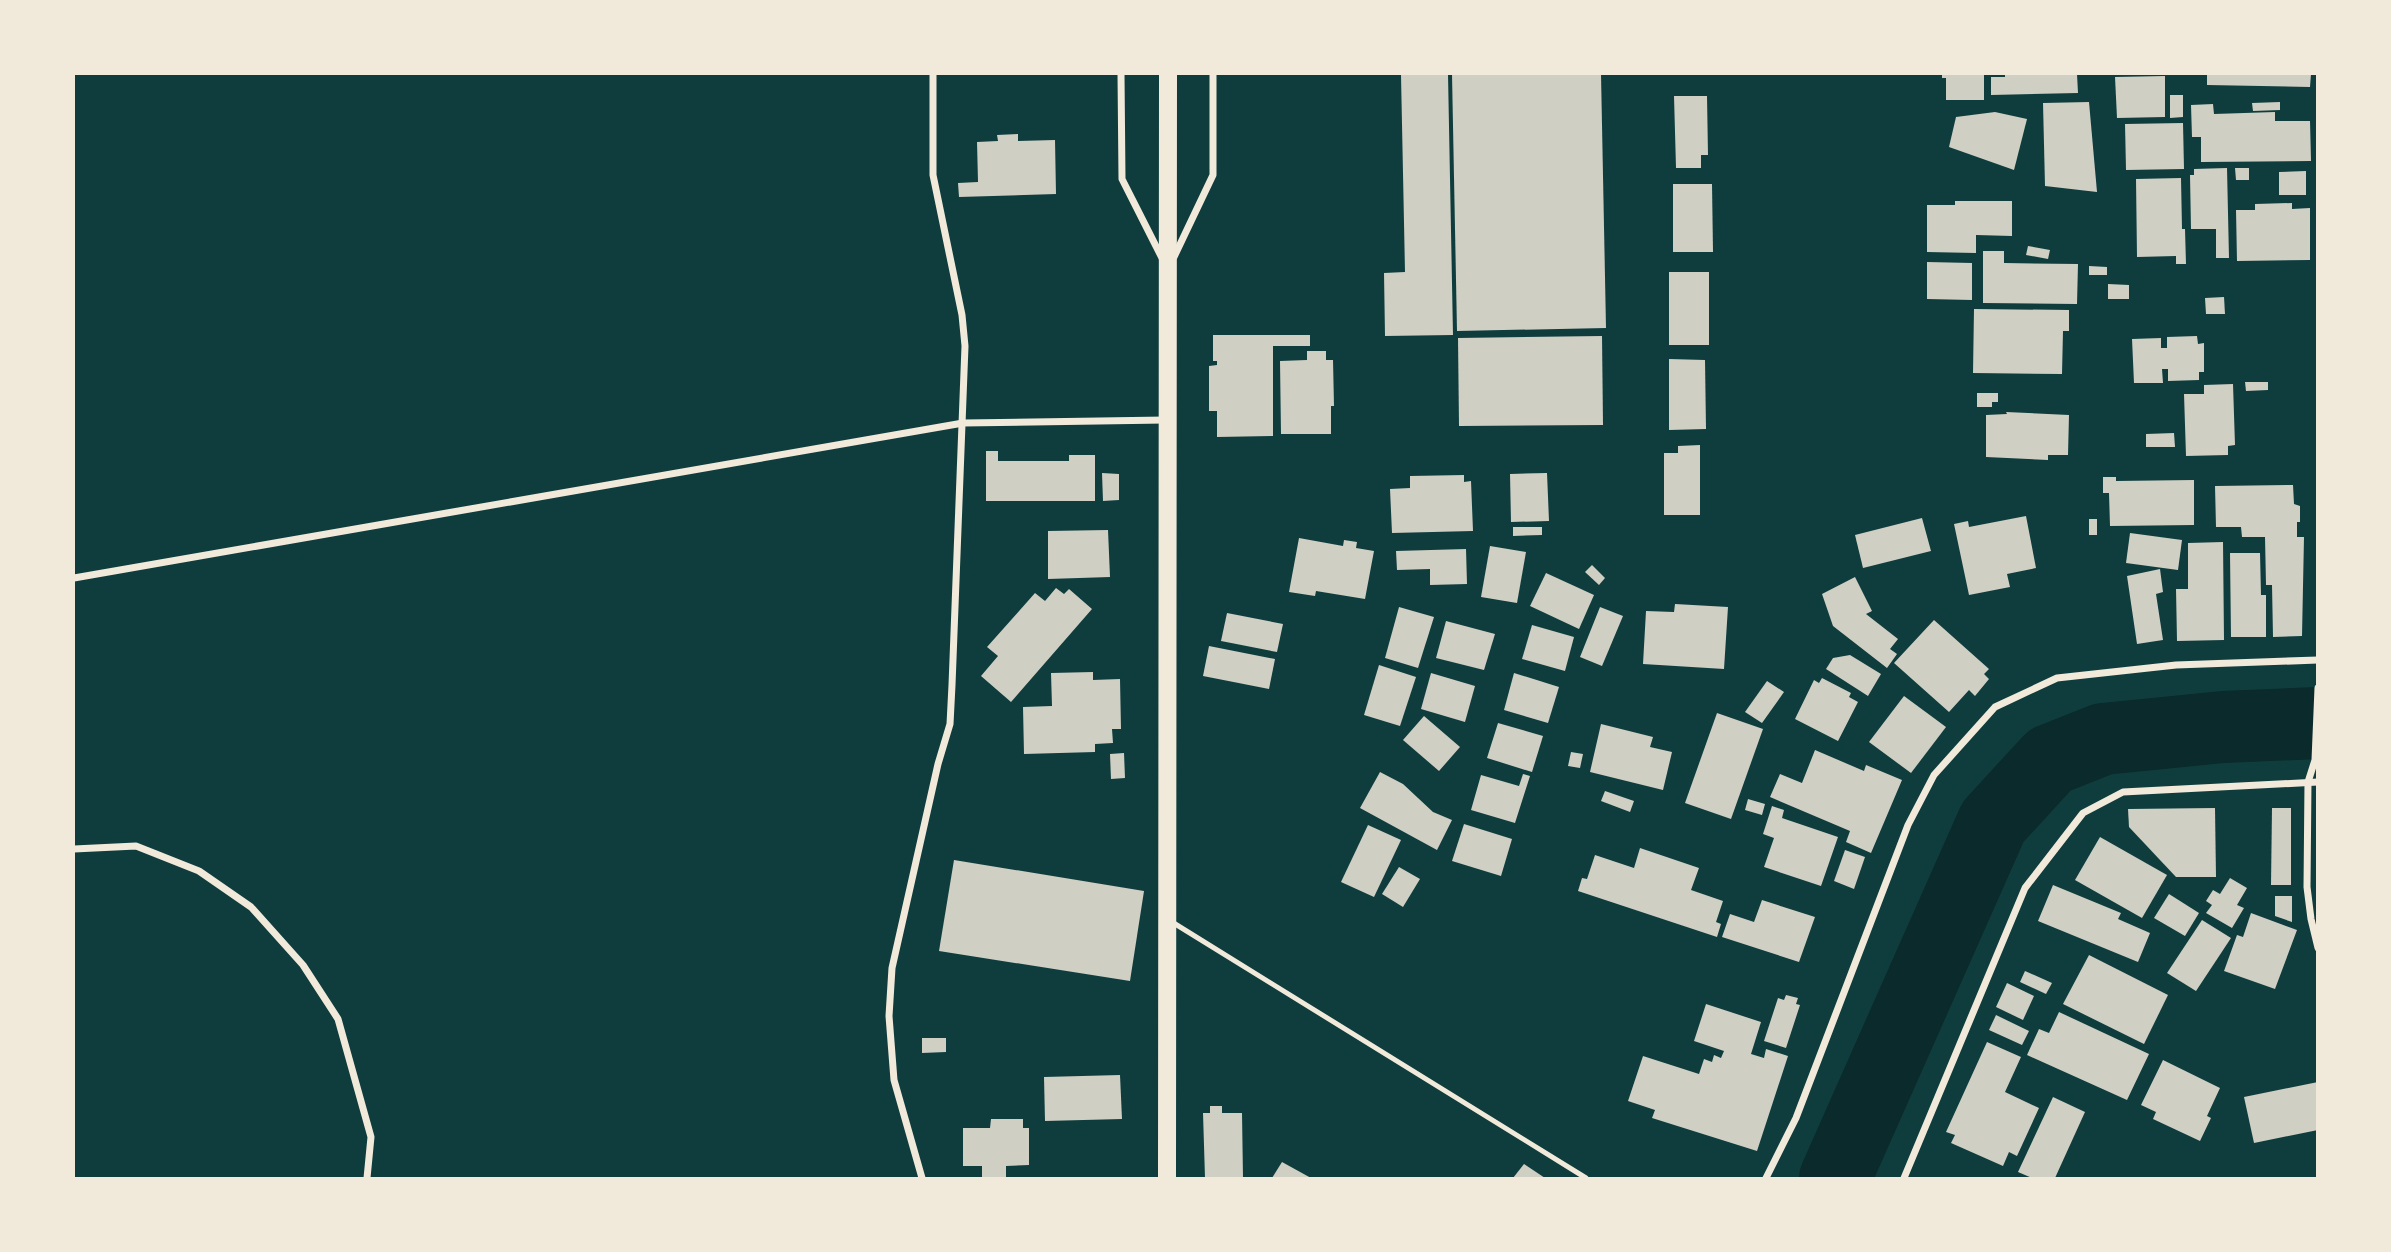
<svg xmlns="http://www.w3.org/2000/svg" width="2391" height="1252" viewBox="0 0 2391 1252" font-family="Arial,sans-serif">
	<rect width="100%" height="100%" fill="#0f3d3e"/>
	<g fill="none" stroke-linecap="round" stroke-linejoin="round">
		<path stroke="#0a2a2b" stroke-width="72" d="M1835 1178 1993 822 2050 760 2103 739 2223 727 2318 723"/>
	</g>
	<g fill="#cfcfc3">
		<path d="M1448 74 1453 335 1385 336 1384 273 1405 272 1401 75Z"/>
		<path d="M1452 74H1601L1606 328 1457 331Z"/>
		<path d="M1942 74H1984V100H1946V78H1942Z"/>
		<path d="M2005 74H2077L2078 93 1991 95V77H2005Z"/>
		<path d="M2207 74H2311L2310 87 2207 85Z"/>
		<path d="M2165 76V117L2117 118 2115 77Z"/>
		<path d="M2170 95H2183V117L2170 118Z"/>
		<path d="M1674 96H1707L1708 155H1701V168H1676Z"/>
		<path d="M2089 102 2097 192 2045 186 2043 103Z"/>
		<path d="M2280 102V110L2253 111 2252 103Z"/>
		<path d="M2213 104 2214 114 2275 112V121H2310L2311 161 2201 162V137H2192L2191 105Z"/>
		<path d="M1995 112 2027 119 2014 170 1949 147 1956 117Z"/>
		<path d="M2183 123 2184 169 2126 170 2125 124Z"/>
		<path d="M1018 134V141L1055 140 1056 194 959 197 958 183 978 182 977 142 998 141 997 135Z"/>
		<path d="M2227 168 2229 258H2216V229H2191L2190 175H2194V169Z"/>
		<path d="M2235 168H2249V180H2236Z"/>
		<path d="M2306 171V195H2279V172Z"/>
		<path d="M2181 178 2182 229H2185L2186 264H2176V256L2137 257 2136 179Z"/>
		<path d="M1673 184H1712L1713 252H1673Z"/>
		<path d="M1955 201H2012V236L1976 235V253L1927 252V205H1955Z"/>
		<path d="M2292 203V209L2310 208V260L2237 261 2236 210H2255V204Z"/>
		<path d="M2028 246 2050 250 2048 259 2026 255Z"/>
		<path d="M1983 251H2004V263L2078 264 2077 304 1983 303Z"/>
		<path d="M1927 262 1972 263V300L1927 299Z"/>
		<path d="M2089 266 2107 267V275H2089Z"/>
		<rect x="1669" y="272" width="40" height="73"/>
		<path d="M2108 284 2129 285V299H2108Z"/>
		<path d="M2224 297 2225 314H2206L2205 298Z"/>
		<path d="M1974 309 2069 310V331H2063L2062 374 1973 373Z"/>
		<path d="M1213 335H1310V346H1273V436L1217 437V411H1209V366L1217 365V361H1213Z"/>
		<path d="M1602 336 1603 425 1459 426 1458 338Z"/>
		<path d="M2197 336 2198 344 2204 343V372H2199V380L2168 381V369H2162L2163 383H2134L2132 339 2161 338V348H2167V337Z"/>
		<path d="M1307 351H1326V360H1333L1334 406H1331V434H1281L1280 361 1307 360Z"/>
		<path d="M1669 359 1705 360 1706 429 1669 430Z"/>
		<path d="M2245 382H2268V390L2246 391Z"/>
		<path d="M2233 384 2235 445 2228 446V455L2186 456 2184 394H2204V385Z"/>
		<path d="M1977 393H1998V402H1992V407H1977Z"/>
		<path d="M2006 412 2069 415 2068 455H2048V460L1986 457V415L2007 414Z"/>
		<path d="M2174 433 2175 447H2146V434Z"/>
		<path d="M1700 445V515H1664V453H1678V446Z"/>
		<path d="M986 451H998V461H1069V455H1095V501H986Z"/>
		<path d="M1102 473 1119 474V500L1103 501Z"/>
		<path d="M1547 473 1549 521 1511 522 1510 474Z"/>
		<path d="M1464 475V482L1471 481 1473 531 1392 533 1390 489 1410 488V476Z"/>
		<path d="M2103 477H2116V481L2194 480V525L2110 526 2109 493H2103Z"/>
		<path d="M2293 485 2294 504 2300 506V522H2297V537H2304L2302 636 2273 637 2272 585H2266L2265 537H2242L2241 527H2216L2215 486Z"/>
		<path d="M2026 516 2036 568 2007 574 2010 587 1969 595 1954 524 1968 521 1969 527Z"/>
		<path d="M1922 518 1931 551 1863 568 1855 535Z"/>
		<rect x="2089" y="519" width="8" height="16"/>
		<path d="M1513 527H1542V535L1513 536Z"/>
		<path d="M1108 530 1110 577 1048 579V531Z"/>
		<path d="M2130 533 2182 540 2178 570 2126 563Z"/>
		<path d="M1299 538 1343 546 1344 540 1357 542 1356 548 1374 551 1365 599 1316 591 1315 596 1289 592Z"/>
		<path d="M2223 542 2224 640 2177 641 2176 589H2188V543Z"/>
		<path d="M1490 546 1526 552 1517 603 1481 597Z"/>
		<path d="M1466 549 1467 584 1430 585V569L1397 570 1396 551Z"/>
		<path d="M2230 553H2260L2261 595H2266V637H2231Z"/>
		<path d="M1592 565 1605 578 1599 585 1585 572Z"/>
		<path d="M2160 569 2163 592 2156 594 2163 640 2137 644 2127 576Z"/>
		<path d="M1546 573 1594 595 1579 629 1530 606Z"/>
		<path d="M1855 577 1872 611 1866 614 1898 639 1890 649 1897 654 1887 668 1833 626 1822 594Z"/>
		<path d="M1056 588 1064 594 1069 589 1092 609 1011 702 981 676 998 656 987 647 1035 593 1045 601Z"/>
		<path d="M1675 604 1728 607 1724 669 1643 664 1646 611 1674 612Z"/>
		<path d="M1399 607 1434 617 1418 668 1385 658Z"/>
		<path d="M1600 607 1623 616 1602 666 1580 657Z"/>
		<path d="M1227 613 1283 624 1277 652 1221 641Z"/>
		<path d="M1934 620 1989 669 1984 674 1989 679 1975 696 1969 690 1949 712 1894 663Z"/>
		<path d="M1446 621 1495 634 1484 670 1436 658Z"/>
		<path d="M1532 625 1574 637 1565 671 1522 659Z"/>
		<path d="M1209 646 1275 659 1269 689 1203 676Z"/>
		<path d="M1850 655 1881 674 1868 696 1826 669 1833 658Z"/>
		<path d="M1379 665 1416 677 1400 726 1364 715Z"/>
		<path d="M1093 672V680L1120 679 1121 729H1112L1113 743 1095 744V752L1024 754 1023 707 1052 706 1051 673Z"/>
		<path d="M1431 673 1475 686 1465 722 1421 709Z"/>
		<path d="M1514 673 1559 687 1548 723 1504 710Z"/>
		<path d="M1822 678 1851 693 1849 697 1858 702 1838 741 1795 719 1814 680 1819 683Z"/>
		<path d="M1767 681 1784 692 1762 723 1745 712Z"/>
		<path d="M1904 696 1946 727 1911 773 1869 742Z"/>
		<path d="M1717 713 1763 729 1731 819 1685 803Z"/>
		<path d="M1424 716 1460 747 1439 771 1403 740Z"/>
		<path d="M1498 723 1543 736 1532 772 1487 758Z"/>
		<path d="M1601 724 1653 737 1650 747 1672 752 1663 790 1590 772Z"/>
		<path d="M1815 750 1864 771 1866 765 1902 780 1871 853 1846 842 1850 831 1770 797 1780 774 1802 783Z"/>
		<path d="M1571 752 1583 754 1580 768 1568 766Z"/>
		<path d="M1124 753 1125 778 1111 779 1110 754Z"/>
		<path d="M1380 772 1403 784 1433 812 1452 820 1437 850 1360 808Z"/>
		<path d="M1523 774 1530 776 1515 823 1471 810 1481 775 1519 786Z"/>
		<path d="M1605 791 1634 801 1630 812 1601 801Z"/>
		<path d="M1748 799 1765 804 1762 815 1745 810Z"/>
		<path d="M1772 806 1784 810 1782 818 1838 837 1821 886 1764 867 1774 838 1763 834Z"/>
		<path d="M2215 808 2216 877H2176L2129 827 2128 809Z"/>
		<path d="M2272 808H2291V885H2271Z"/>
		<path d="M1464 824 1512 839 1501 876 1452 861Z"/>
		<path d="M1368 825 1401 840 1374 897 1341 882Z"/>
		<path d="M2100 837 2167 875 2142 918 2075 880Z"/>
		<path d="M1640 848 1699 868 1691 890 1723 901 1716 922 1721 924 1717 937 1578 891 1582 878 1587 879 1595 855 1634 868Z"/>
		<path d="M1845 850 1865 857 1854 889 1834 881Z"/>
		<path d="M954 860 1144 891 1130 981 939 951Z"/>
		<path d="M1399 867 1420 879 1403 907 1382 894Z"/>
		<path d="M2230 878 2247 888 2237 905 2244 908 2232 928 2206 913 2212 905 2206 901 2213 890 2220 894Z"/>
		<path d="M2053 885 2121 913 2118 919 2150 933 2138 962 2038 921Z"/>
		<path d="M2169 894 2199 913 2185 936 2154 918Z"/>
		<path d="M2275 896H2292V922L2275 916Z"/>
		<path d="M1762 900 1815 917 1799 962 1722 937 1730 914 1754 922Z"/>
		<path d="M2251 913 2297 930 2275 989 2224 971 2237 935 2243 937Z"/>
		<path d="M2202 920 2231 938 2196 991 2167 973Z"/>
		<path d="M2089 955 2168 995 2144 1044 2063 1004Z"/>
		<path d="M2025 971 2052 983 2046 994 2020 982Z"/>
		<path d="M2007 983 2034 996 2023 1020 1996 1007Z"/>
		<path d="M1786 995 1798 998 1796 1004 1800 1005 1786 1048 1764 1041 1778 998 1784 1000Z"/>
		<path d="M1706 1004 1761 1022 1751 1054 1764 1058 1766 1049 1788 1056 1757 1151 1652 1118 1655 1110 1628 1101 1643 1056 1699 1074 1704 1059 1712 1062 1714 1055 1721 1058 1724 1051 1694 1041Z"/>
		<path d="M2059 1012 2149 1054 2127 1100 2027 1055 2039 1029 2049 1033Z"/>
		<path d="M1996 1015 2029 1031 2022 1045 1989 1030Z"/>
		<path d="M922 1038H946V1052L922 1053Z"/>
		<path d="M1987 1042 2021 1057 2005 1092 2039 1108 2017 1156 2009 1152 2003 1166 1951 1143 1955 1135 1946 1132Z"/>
		<path d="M2163 1060 2220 1088 2207 1116 2211 1118 2200 1141 2153 1119 2156 1112 2141 1105Z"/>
		<path d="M1120 1075 1122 1119 1045 1121 1044 1077Z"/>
		<path d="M2318 1082V1130L2254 1143 2244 1097Z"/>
		<path d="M2053 1097 2085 1112 2055 1178H2032L2018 1172Z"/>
		<path d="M1210 1106H1222V1113H1242L1243 1178H1205L1203 1113H1210Z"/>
		<path d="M991 1119H1023V1128H1029V1165L1006 1166V1178H982V1166H963V1128H990Z"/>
		<path d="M1282 1162 1311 1178H1272Z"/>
		<path d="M1524 1164 1545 1178H1513Z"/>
	</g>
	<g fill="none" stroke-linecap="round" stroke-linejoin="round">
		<path stroke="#f1e9da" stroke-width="5" d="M1172 922 1586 1178"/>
		<g stroke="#f1e9da" stroke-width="7">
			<path d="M1121 74 1122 179 1163 260"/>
			<path d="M1174 257 1213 175V74"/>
			<path d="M74 578 963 423 1165 420"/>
			<path d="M2318 688 2315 760 2308 782 2307 887 2311 919 2318 948"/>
			<path d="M74 849 136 846 199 871 251 907 303 965 338 1019 371 1137 367 1178"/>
			<path d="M922 1178 894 1080 889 1016 892 968 938 764 950 724 952 685 965 346 962 315 933 175V74"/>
			<path d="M1766 1178 1796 1118 1908 825 1934 775 1995 707 2057 678 2176 665 2318 660"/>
			<path d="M1904 1178 2025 888 2083 813 2123 792 2318 782"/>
		</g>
		<path stroke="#f1e9da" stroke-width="18" d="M1167 1178 1168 74"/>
	</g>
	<rect width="2391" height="1252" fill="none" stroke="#f1e9da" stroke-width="150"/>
</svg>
